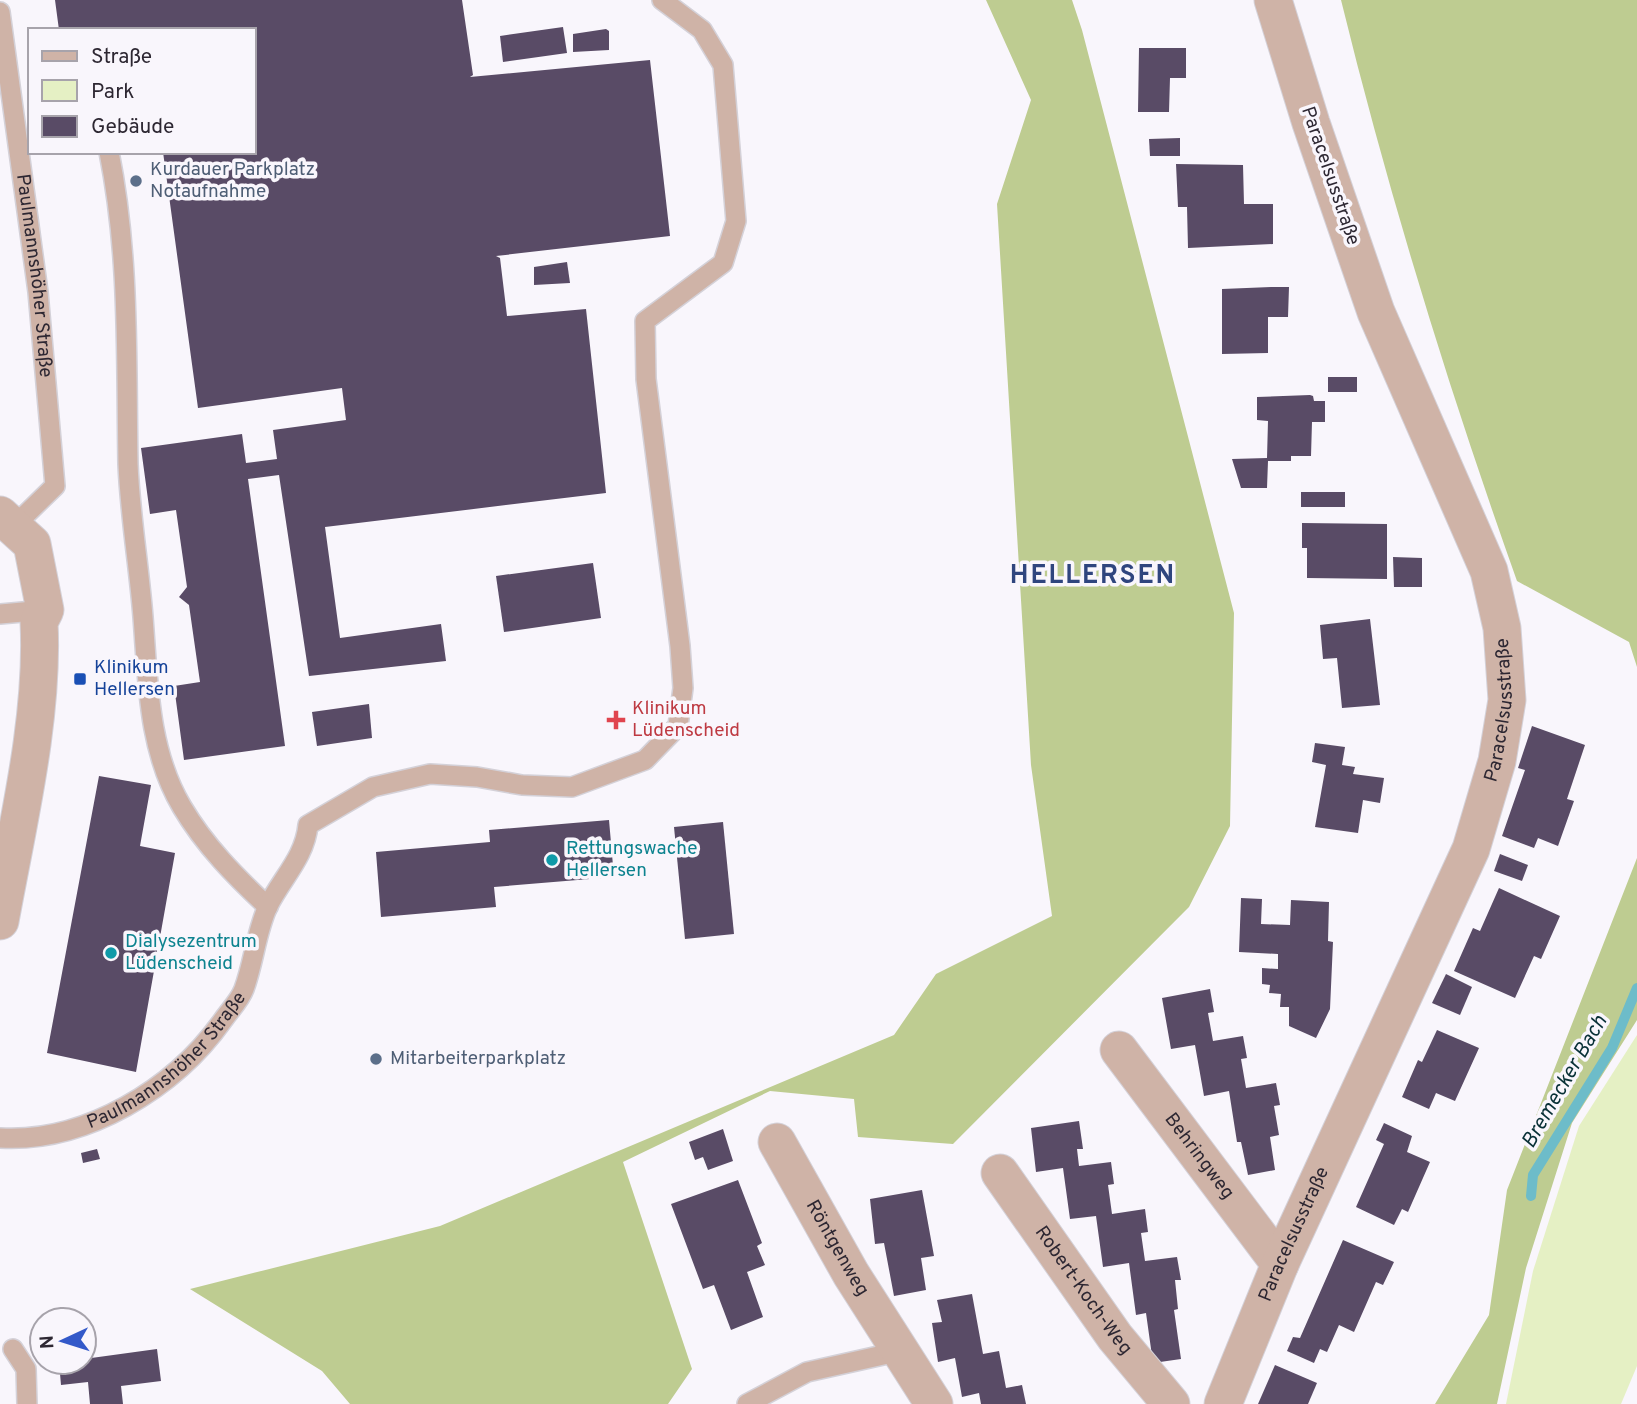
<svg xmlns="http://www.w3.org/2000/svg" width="1637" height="1404" viewBox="0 0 1637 1404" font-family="Overpass,sans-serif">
	<rect width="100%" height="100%" fill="#f9f6fc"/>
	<path fill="#e5f0c4" d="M1637 1035V1366L1621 1404H1506L1533 1271 1579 1126Z"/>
	<g fill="#becc91">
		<path d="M986 0H1072L1082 30 1234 613 1230 826 1189 907 953 1144 858 1137 854 1099 770 1091 623 1162 692 1369 668 1404H350L322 1371 190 1289 440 1226 894 1035 936 974 1052 916 1031 765 997 204 1031 100Z"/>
		<path d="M1341 0H1637V667L1629 642 1517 581C1449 390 1389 196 1341 0Z"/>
		<path d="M1637 858V1020L1572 1123 1526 1268 1497 1404H1435L1489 1315 1507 1190Z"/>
	</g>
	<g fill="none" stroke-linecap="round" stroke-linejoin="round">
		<path stroke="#6dbcc9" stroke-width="10" d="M1531 1196 1533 1175 1612 1048 1637 988"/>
	</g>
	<g fill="#594b66">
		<path d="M55 0H462L473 75 470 77 650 60 670 236 496 256 500 258 507 316 586 309 606 493 325 527 340 638 441 624 446 661 309 676 279 475 248 479 285 746 184 760 174 686 200 682 189 605 179 597 187 587 176 510 150 514 141 448 242 434 246 463 277 459 273 430 346 420 342 388 198 408 163 152H254V30H59Z"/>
		<path d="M563 27 567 53 503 62 500 36Z"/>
		<path d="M606 29 609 31V50L573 52V34Z"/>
		<path d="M1139 48H1186V78H1170L1169 112H1138Z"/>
		<path d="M1180 138V156H1150L1149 139Z"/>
		<path d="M1176 164 1243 165 1244 204H1273V244L1188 248 1187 207H1178Z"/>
		<path d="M567 262 570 283 534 285V267Z"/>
		<path d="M1271 287H1289L1288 317H1268V353L1222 354V289Z"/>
		<rect x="1328" y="377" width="29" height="15"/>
		<path d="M1310 395 1313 396 1314 401H1325V422H1312L1311 456H1291V461H1268L1267 488H1241L1232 459 1267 458 1268 421 1257 420V397Z"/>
		<rect x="1301" y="492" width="44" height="15"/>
		<path d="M1302 523 1387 524V579L1307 578V548H1302Z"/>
		<path d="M1393 557 1422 558V587H1394Z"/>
		<path d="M593 563 601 618 504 632 496 576Z"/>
		<path d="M1370 619 1380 705 1342 708 1337 658 1323 659 1320 625Z"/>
		<path d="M369 704 372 738 317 746 312 712Z"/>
		<path d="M1532 726 1585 745 1567 799 1574 801 1558 846 1538 838 1534 848 1502 836 1525 770 1518 768Z"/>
		<path d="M1315 743 1345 747 1342 765 1355 767 1353 774 1384 778 1380 803 1363 800 1358 833 1315 827 1326 765 1312 762Z"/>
		<path d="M99 776 151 785 140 846 175 853 136 1072 47 1053Z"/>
		<path d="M609 820 614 877 494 887 496 907 381 917 376 852 490 842 489 830Z"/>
		<path d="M723 822 734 934 685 939 674 827Z"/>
		<path d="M1500 854 1528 865 1522 881 1494 871Z"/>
		<path d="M1499 888 1560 916 1541 959 1534 956 1515 998 1454 971 1473 928 1480 931Z"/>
		<path d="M1241 898 1262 899 1261 924 1290 925 1291 900 1329 902 1328 941 1333 942 1330 1009 1316 1038 1289 1026V1007H1280L1281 994 1269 993 1270 985 1262 984V968L1278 969V954L1239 952Z"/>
		<path d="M1446 974 1472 987 1460 1015 1432 1003Z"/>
		<path d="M1210 989 1214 1012 1208 1013 1213 1041 1243 1036 1247 1058 1241 1059 1246 1088 1276 1083 1280 1105 1274 1106 1279 1135 1270 1137 1275 1170 1248 1175 1241 1142H1237L1229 1091 1204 1096 1195 1045 1171 1049 1162 998Z"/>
		<path d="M1437 1030 1479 1048 1455 1101 1436 1093 1429 1109 1402 1097 1418 1060 1422 1062Z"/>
		<path d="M1079 1121 1083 1149H1077L1079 1166 1111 1162 1114 1184 1108 1185 1112 1214 1145 1209 1148 1232 1141 1233 1145 1261 1177 1257 1181 1280H1175L1178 1309 1174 1310 1181 1359 1153 1363 1146 1313 1136 1315 1129 1263 1103 1267 1096 1216 1070 1219 1063 1168 1036 1172 1031 1128Z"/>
		<path d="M1384 1123 1412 1136 1407 1152 1430 1162 1408 1212 1402 1209 1394 1225 1356 1207 1384 1144 1376 1140Z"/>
		<path d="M723 1129 733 1161 708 1170 703 1157 695 1160 689 1142Z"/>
		<path d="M97 1149 100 1159 83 1163 81 1153Z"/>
		<path d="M738 1180 762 1243 757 1246 765 1265 747 1272 763 1317 731 1330 714 1285 703 1289 671 1204Z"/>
		<path d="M922 1190 934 1256 921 1258 926 1290 894 1296 884 1243 875 1244 870 1199Z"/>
		<path d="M1343 1240 1394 1262 1383 1285 1376 1282 1354 1332 1339 1325 1327 1352 1320 1349 1314 1363 1287 1351 1293 1337 1300 1338Z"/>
		<path d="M972 1294 983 1354 999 1351 1006 1388 1022 1385 1026 1404H981L979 1393 962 1397 955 1358 938 1362 932 1323 942 1322 937 1300Z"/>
		<path d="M157 1349 161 1381 121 1386 123 1404H90L88 1382 61 1385 59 1362H84V1359Z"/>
		<path d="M1275 1365 1317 1383 1308 1404H1258Z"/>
	</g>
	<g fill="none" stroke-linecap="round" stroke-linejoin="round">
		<defs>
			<g id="lane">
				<path id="s1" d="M0 12 38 292 55 486 15 525"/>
				<path d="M109 152C130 257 126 358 128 464 130 515 139 566 143 617 148 681 148 750 182 807 205 846 236 877 268 907"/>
				<path d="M0 614 45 610"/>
				<path id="s2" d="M0 1138C86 1143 175 1088 223 1020 230 1010 240 1000 244 989 254 962 256 932 268 906 282 878 305 857 308 825L373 787 430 774 477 777 522 785 572 787 645 760 678 726 683 688 680 646 646 379 645 321 723 263 736 221 723 65 702 30 662 0"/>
				<path d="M13 1349 26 1369 27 1404"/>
				<path d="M747 1404 807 1372 901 1351"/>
			</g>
			<g id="street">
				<path d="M0 515 32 544 45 610 39 622C44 718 17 827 0 921"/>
				<path id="s3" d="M1119 1050 1280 1264"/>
				<path id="s4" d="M777 1142 851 1274 934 1404"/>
				<path id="s5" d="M1000 1173 1115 1337 1171 1404"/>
				<path id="s6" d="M1223 1404 1280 1264 1471 849 1497 761 1507 700 1502 628 1489 571 1376 312 1311 123 1273 0"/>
			</g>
		</defs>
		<use href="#lane" stroke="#d4d1d8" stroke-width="22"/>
		<use href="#street" stroke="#d4d1d8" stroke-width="39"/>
		<use href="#lane" stroke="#cfb3a7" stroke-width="19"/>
		<use href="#street" stroke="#cfb3a7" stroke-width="37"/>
	</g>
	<g fill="#5c6f8a" stroke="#f9f6fc" stroke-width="2.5">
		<circle cx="136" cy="181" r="7"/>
		<circle cx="376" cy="1059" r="7"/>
	</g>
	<rect fill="#1a4fb4" stroke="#f9f6fc" stroke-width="2.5" x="73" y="672" width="14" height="14" rx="3.5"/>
	<path fill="#e0444e" stroke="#f9f6fc" stroke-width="2.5" d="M612.5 709.5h7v7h7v7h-7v7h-7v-7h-7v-7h7z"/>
	<g fill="#0f9aa8" stroke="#f9f6fc" stroke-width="2.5">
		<circle cx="552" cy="860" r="7"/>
		<circle cx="111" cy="953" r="7"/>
	</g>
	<g text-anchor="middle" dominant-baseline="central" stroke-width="7" stroke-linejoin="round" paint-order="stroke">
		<g font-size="19" fill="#4e5e75" stroke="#f9f6fc" text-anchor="start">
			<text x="150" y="170">Kurdauer Parkplatz<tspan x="150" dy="22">Notaufnahme</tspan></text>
			<text x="390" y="1059">Mitarbeiterparkplatz</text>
		</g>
		<g font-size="19" fill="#2d2732" stroke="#f9f6fc">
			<text transform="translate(1330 176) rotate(71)">Paracelsusstraße</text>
			<text stroke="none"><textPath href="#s1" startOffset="266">Paulmannshöher Straße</textPath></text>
			<text stroke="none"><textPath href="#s6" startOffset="751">Paracelsusstraße</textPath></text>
			<text stroke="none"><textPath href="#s2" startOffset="192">Paulmannshöher Straße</textPath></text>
			<text stroke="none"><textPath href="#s3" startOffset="133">Behringweg</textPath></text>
			<text stroke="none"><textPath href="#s6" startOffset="184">Paracelsusstraße</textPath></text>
			<text stroke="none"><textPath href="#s4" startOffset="122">Röntgenweg</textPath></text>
			<text stroke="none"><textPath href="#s5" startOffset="144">Robert-Koch-Weg</textPath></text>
		</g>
		<g font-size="19" fill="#164399" stroke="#f9f6fc" text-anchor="start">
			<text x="94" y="668">Klinikum<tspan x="94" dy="22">Hellersen</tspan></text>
		</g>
		<g font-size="19" fill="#be3a42" stroke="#f9f6fc" text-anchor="start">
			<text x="632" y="709">Klinikum<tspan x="632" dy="22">Lüdenscheid</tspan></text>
		</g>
		<g font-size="19" fill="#0d838f" stroke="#f9f6fc" text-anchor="start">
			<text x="566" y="849">Rettungswache<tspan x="566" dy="22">Hellersen</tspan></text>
			<text x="125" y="942">Dialysezentrum<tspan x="125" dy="22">Lüdenscheid</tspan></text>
		</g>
		<g font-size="21" font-style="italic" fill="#093137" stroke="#f9f6fc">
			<text transform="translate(1565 1082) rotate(-60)">Bremecker Bach</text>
		</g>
		<g font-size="26" font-weight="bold" letter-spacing="2" fill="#2f457e" stroke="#f9f6fc">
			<text x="1093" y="576">HELLERSEN</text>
		</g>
	</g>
	<rect x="28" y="28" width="228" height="126" fill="#f9f6fc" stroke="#a7a3ab" stroke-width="2"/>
	<rect x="42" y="51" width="35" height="10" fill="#cfb3a7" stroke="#a7a3ab" stroke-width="2"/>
	<text x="91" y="63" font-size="21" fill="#2d2732">Straße</text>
	<rect x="42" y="80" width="35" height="21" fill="#e5f0c4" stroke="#a7a3ab" stroke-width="2"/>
	<text x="91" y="98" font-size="21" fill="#2d2732">Park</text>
	<rect x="42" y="116" width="35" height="21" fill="#594b66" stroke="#a7a3ab" stroke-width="2"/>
	<text x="91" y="133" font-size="21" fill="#2d2732">Gebäude</text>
	<g transform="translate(63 1341) rotate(266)"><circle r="33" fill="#f9f6fc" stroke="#a7a3ab" stroke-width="2"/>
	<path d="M0-5L12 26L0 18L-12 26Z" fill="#3359c9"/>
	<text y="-10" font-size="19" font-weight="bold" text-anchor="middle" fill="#2d2732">N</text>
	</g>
</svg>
